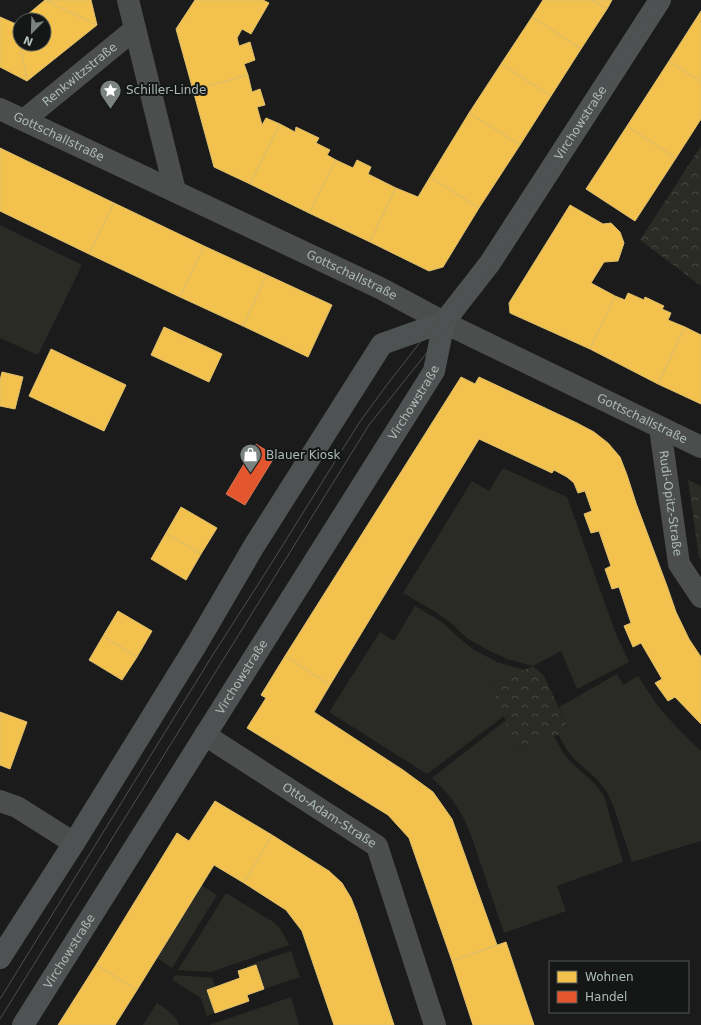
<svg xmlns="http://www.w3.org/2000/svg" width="701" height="1025" viewBox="0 0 701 1025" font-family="'DejaVu Sans',sans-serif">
	<defs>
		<pattern id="park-crowns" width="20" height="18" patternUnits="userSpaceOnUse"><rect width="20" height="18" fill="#2b2b25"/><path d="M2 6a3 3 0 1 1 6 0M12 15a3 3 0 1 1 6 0" fill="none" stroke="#474842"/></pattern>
	</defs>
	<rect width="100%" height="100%" fill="#1b1b1b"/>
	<g fill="#2b2b25">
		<path d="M0 225 82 265 38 355 0 338Z"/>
		<path d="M503 468 567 497 616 634 629 662 577 689 561 651 533 666 507 659 488 650 468 639 451 623 434 611 403 593 472 481 489 491Z"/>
		<path d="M415 606 442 622 458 637 473 649 497 662 525 670 491 685 504 716 427 774 329 712 380 632 394 641Z"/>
		<path d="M617 674 623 685 638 676 657 705 681 732 701 751V841L632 862 613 805 607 792 598 780 575 760 567 750 558 734 569 730 559 707Z"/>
		<path d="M506 720 518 751 554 736 563 753 572 763 596 785 604 796 623 862 557 886 566 911 504 933 471 835C467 825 462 813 455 804 449 794 440 786 432 778Z"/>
		<path d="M201 885 217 895 172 968 157 958Z"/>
		<path d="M226 893 275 923 283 933 289 945 211 972 178 970Z"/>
		<path d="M291 951 300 977 264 989 246 966Z"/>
		<path d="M175 975 212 978 215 986 207 990 215 1013 207 1016 201 998 172 980Z"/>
		<path d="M291 997 299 1025H209Z"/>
		<path d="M157 1003C167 1010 174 1013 179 1025H143Z"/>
	</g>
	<g fill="url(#park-crowns)">
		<path d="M701 146V286L640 240Z"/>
		<path d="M688 480 701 486V560L699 557Z"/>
		<path d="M533 666 544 676 569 730 518 751 491 685Z"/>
	</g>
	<g fill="#f2c14e" stroke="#ddbf6d">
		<path d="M45 0 97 25 27 81 16 24 20 21V44H44V20H21Z"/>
		<path d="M45 0H91L97 25Z"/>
		<path d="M195 0H263L269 3 251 34 242 29 237 38 239 46 250 42 255 60 244 64 248 75 193 90 176 29Z"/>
		<path d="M543 0H592L607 9 581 49 532 17Z"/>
		<path d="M592 0H612L607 9Z"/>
		<path d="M701 11V82L669 61Z"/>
		<path d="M0 17 16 24 27 81 0 67Z"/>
		<path d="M532 17 581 49 551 96 501 64Z"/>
		<path d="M669 61 701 82V119L676 158 627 126Z"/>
		<path d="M501 64 551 96 520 145 469 113Z"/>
		<path d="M248 75 252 92 260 89 265 105 257 107 262 125 266 118 280 124 250 184 214 167 193 90Z"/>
		<path d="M469 113 520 145 479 208 430 177Z"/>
		<path d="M280 124 295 132 296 127 319 138 316 143 330 150 327 155 336 160 309 213 250 184Z"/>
		<path d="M627 126 676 158 635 221 586 189Z"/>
		<path d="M0 148 114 203 89 254 0 211Z"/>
		<path d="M336 160 353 168 357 160 371 167 368 174 396 188 370 242 309 213Z"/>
		<path d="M430 177 479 208 443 267 429 271 370 242 396 188 418 197Z"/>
		<path d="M114 203 204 246 180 297 89 254Z"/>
		<path d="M570 205 603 224 611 223 620 232 624 243 618 261 604 262 591 283 615 296 590 349 510 313 509 303Z"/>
		<path d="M204 246 267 275 243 326 180 297Z"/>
		<path d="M267 275 332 305 308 357 243 326Z"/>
		<path d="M628 293 644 300 645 297 664 306 662 309 671 313 668 320 685 327 658 384 590 349 615 296 625 300Z"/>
		<path d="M164 327 222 354 209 382 151 355Z"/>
		<path d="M685 327 701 335V404L658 384Z"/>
		<path d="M51 349 126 385 104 431 29 396Z"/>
		<path d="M2 372 23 377 15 409 0 406V380Z"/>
		<path d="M461 377 475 384 479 377 577 423 594 432 608 443 620 457 627 475 636 503 667 586 676 612 689 639 701 657V724L675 697 668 701 655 683 662 679 641 643 633 647 624 626 631 623 619 587 612 589 605 569 611 566 599 531 591 533 584 514 592 511 585 491 578 493 574 483 567 477 554 470 552 473 479 439 330 685 285 656Z"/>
		<path d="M181 507 217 528 201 554 166 533Z"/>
		<path d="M166 533 201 554 186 580 151 559Z"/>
		<path d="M118 611 152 631 137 657 103 636Z"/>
		<path d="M103 636 137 657 122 680 89 660Z"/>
		<path d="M285 656 330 685 314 712 403 770 433 792 452 819 497 945 452 961 409 838 388 815 247 728 266 698 261 695Z"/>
		<path d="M0 712 27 722 10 769 0 765Z"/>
		<path d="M215 801 272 835 244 883 214 865 137 990 96 965 177 833 189 841Z"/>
		<path d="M272 835 329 871 342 883 351 898 357 913 394 1025H334L302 931 286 910 244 883Z"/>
		<path d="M506 942 534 1025H473L452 961Z"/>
		<path d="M96 965 137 990 115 1025H58Z"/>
		<path d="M256 965 264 989 247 995 249 1001 215 1013 207 990 240 978 238 971Z"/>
	</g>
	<path fill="#e4572e" stroke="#d47557" d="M256 444 275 456 245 505 226 494Z"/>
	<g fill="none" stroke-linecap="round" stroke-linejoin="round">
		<g stroke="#4b4e4d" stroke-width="22">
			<path d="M128 0 175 191"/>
			<path id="s1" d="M0 109 382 289 449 325 701 447"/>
			<path id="s2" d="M24 120 135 29"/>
			<path id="s3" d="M660 428 679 564 701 597"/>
			<path id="s4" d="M205 735 377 846 435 1025"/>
			<path d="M0 801 17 807 74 843"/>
		</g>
		<g stroke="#4f5252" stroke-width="22">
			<path d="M0 958 74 843 198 642 254 546 382 344 444 322"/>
			<path id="s5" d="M23 1025 434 371 444 322 490 263 660 0"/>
		</g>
		<g stroke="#4c504e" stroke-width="1">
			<path d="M0 999 214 653 266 572 359 423 386 386 432 327 437 319 486 259 654 0"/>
			<path d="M0 1019 369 425 449 325 494 265 666 0"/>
		</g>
	</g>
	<defs>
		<symbol id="sight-pin" viewBox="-11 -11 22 30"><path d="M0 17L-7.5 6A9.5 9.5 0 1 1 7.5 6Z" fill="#7a8380" stroke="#151717"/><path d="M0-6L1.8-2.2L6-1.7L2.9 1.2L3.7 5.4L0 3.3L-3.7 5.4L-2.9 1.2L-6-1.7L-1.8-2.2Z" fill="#fff"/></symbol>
		<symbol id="shop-pin" viewBox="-11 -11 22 30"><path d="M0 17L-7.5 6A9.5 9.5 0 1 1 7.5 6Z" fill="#7a8380" stroke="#151717"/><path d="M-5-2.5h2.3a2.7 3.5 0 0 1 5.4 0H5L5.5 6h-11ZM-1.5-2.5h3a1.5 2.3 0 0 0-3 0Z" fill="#fff"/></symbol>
	</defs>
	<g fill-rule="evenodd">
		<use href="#sight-pin" x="98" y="78" width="25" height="34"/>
		<use href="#shop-pin" x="238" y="442" width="25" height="34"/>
	</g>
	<g text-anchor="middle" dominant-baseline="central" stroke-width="4" stroke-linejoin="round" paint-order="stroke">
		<g font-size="12" fill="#adbbb6" stroke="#151717">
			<text stroke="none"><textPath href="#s2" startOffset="72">Renkwitzstraße</textPath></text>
			<text stroke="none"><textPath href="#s5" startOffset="1064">Virchowstraße</textPath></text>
			<text stroke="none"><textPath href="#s1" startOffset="65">Gottschallstraße</textPath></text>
			<text stroke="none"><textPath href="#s1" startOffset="389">Gottschallstraße</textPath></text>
			<text stroke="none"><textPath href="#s5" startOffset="735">Virchowstraße</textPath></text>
			<text stroke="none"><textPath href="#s1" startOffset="713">Gottschallstraße</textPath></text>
			<text stroke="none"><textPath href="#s3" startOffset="76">Rudi-Opitz-Straße</textPath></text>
			<text stroke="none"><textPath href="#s5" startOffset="411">Virchowstraße</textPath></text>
			<text stroke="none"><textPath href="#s4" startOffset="148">Otto-Adam-Straße</textPath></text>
			<text stroke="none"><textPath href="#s5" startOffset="87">Virchowstraße</textPath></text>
		</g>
		<g font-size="12" fill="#adbbb6" stroke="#151717" text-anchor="start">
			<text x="126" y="90">Schiller-Linde</text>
			<text x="266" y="455">Blauer Kiosk</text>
		</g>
	</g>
	<rect x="549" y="961" width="140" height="52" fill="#151717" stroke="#525957"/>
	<rect x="557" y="971" width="20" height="12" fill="#f2c14e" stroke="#525957"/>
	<text x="585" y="981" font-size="12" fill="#adbbb6">Wohnen</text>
	<rect x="557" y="991" width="20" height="12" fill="#e4572e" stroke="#525957"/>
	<text x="585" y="1001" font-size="12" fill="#adbbb6">Handel</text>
	<g transform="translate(32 32) rotate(203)"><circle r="19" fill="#151717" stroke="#525957"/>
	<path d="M0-3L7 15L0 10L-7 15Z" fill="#7a8380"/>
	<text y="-6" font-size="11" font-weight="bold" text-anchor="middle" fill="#adbbb6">N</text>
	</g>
</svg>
